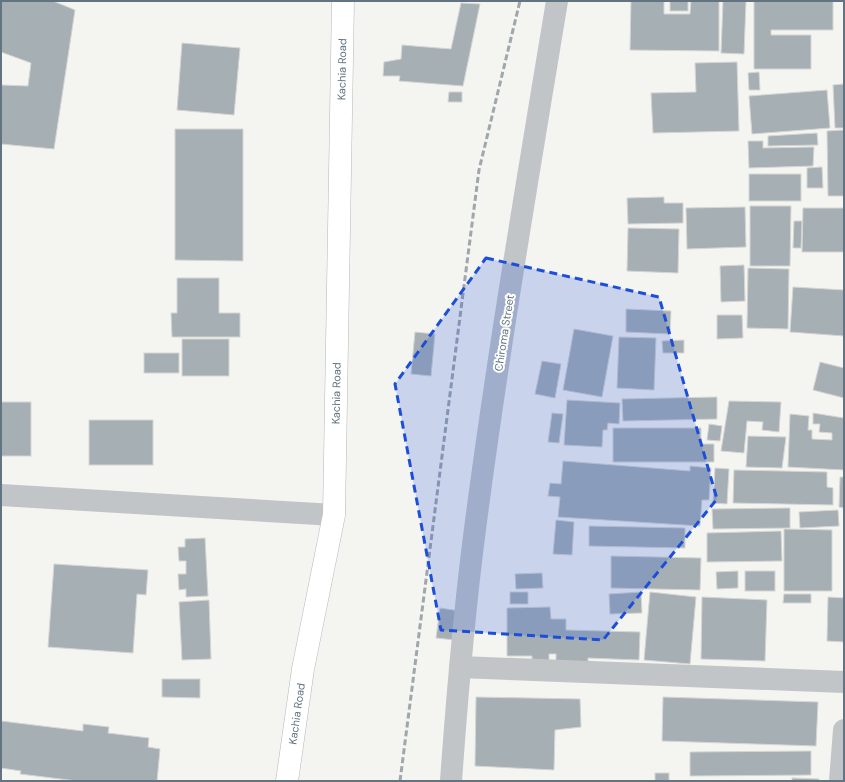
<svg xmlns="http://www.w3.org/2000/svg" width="845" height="782" viewBox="0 0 845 782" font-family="'DM Sans',sans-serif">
	<rect width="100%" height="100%" fill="#f4f4f0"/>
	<g fill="#a6afb4" stroke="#d5d5d3">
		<path d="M1 1H53L75 10 54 149 1 144V85L28 86 31 63 1 52Z"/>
		<path d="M631 1H664V14H690L691 1H719V51L630 50Z"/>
		<rect x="670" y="1" width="18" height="10"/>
		<path d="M723 1H746L744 54 721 53Z"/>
		<path d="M754 1H833V30H771V35H811V69H754Z"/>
		<path d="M461 3 480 4 463 86 399 81 400 76H383L384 62 401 59 402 45 451 49Z"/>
		<path d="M182 43 240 48 234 115 177 110Z"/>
		<path d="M737 62 739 131 653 133 651 93 696 92 695 63Z"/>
		<path d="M759 72 760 90H749L748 73Z"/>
		<path d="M844 84V128H835L833 85Z"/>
		<path d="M827 90 830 128 752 134 749 96Z"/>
		<path d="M449 92H462V102H448Z"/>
		<path d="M175 129H243V261L175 260Z"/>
		<path d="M844 130V196H828L827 131Z"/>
		<path d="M817 133 818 145 768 146V136Z"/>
		<path d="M748 141H763V148L814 147 813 166 749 168Z"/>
		<path d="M822 167 823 188H807V168Z"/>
		<rect x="749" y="174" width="52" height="27"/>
		<path d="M664 197V203H683V223L628 224 627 198Z"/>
		<path d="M750 206H791L790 266H750Z"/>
		<path d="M745 207 746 247 687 249 686 208Z"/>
		<path d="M803 208H844V252H802Z"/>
		<path d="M794 221H802L801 248H793Z"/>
		<path d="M628 228 679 229 678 273 627 271Z"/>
		<path d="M744 265 745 301 721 302 720 266Z"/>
		<path d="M748 268 789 269 788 329 747 328Z"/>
		<path d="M177 278H219V313H240V337H172L171 313H177Z"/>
		<path d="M793 287 844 290V336L790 332Z"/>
		<path d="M626 309 671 311 670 334 626 332Z"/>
		<path d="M717 315H742L743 338 717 339Z"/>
		<path d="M574 329 613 336 602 397 563 390Z"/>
		<path d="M415 332 435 334 431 376 411 374Z"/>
		<path d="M619 337 656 338 654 390 617 388Z"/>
		<rect x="182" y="339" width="47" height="37"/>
		<path d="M684 340V353H663L662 341Z"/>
		<rect x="144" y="353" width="35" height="20"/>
		<path d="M542 361 561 364 555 398 535 394Z"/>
		<path d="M820 362 844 368V398L813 390Z"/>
		<path d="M717 397V419L623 421 622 399Z"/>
		<path d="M567 400 620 403 619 424 608 423 607 430H603L602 447 564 445Z"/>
		<path d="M729 401 781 402 779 432 762 430 763 422 747 421 744 453 721 451Z"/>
		<rect x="1" y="402" width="30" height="54"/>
		<path d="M552 413 563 414 559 443 548 442Z"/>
		<path d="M813 413 844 418V470L788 467 790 414 809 416 808 430H812V439L832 440V433L819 432 820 424H813Z"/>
		<rect x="89" y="420" width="64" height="45"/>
		<path d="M709 424 722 426 720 441 707 440Z"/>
		<path d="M613 428H701V444H714V462H613Z"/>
		<path d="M748 436 786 437 782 468 746 467Z"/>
		<path d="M563 461 690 471V466L711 468 709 500H702L700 526 558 517 560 497 548 496 550 483 561 484Z"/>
		<path d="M715 468 729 469 727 504 713 503Z"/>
		<path d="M734 470 827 472V487L833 488V505L733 503Z"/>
		<path d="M840 477H844V508L839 507Z"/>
		<path d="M790 508V528L713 529 712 509Z"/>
		<path d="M838 510 839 526 800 528 799 512Z"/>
		<path d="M556 520 574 522 572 555 553 554Z"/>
		<path d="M589 526 685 528V548L589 546Z"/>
		<path d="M784 529 832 530V591H784Z"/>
		<path d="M781 531 782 561 707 562V533Z"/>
		<path d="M205 538 208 596 186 597V589L179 590 178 574H186V561H179L178 547H185V539Z"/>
		<path d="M611 556 701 558 700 590 611 588Z"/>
		<path d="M54 564 148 570 146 595 137 594 133 653 48 647Z"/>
		<path d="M738 571V588L717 589 716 572Z"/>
		<rect x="745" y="571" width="30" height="20"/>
		<path d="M542 573 543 588 516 589 515 574Z"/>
		<rect x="510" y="592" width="18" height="12"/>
		<path d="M641 592 642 613 610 614 609 594Z"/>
		<path d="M650 592 696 597 690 664 644 660Z"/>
		<path d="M784 594H811V603H783Z"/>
		<path d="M702 597 767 600 765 661 701 659Z"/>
		<path d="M828 597 844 598V642L827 641Z"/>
		<path d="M209 600 211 659 182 660 179 602Z"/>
		<path d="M550 607 551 619H566V630L640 632 639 660 588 658V662H556V654H549V661H532V656H507V608Z"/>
		<path d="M440 608 460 611 455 640 436 638Z"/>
		<path d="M162 679H200V698L162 697Z"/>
		<path d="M476 697 580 699 581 727 555 730 554 770 475 766Z"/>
		<path d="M663 697 818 702 816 746 662 741Z"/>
		<path d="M1 721 83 731V724L109 727 108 733 149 738 148 747 160 749 157 781H77L20 774 21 771 1 768Z"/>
		<path d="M811 751V775L690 776V752Z"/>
		<rect x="655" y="773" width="14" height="8"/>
		<path d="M792 778 819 779V781H792Z"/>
	</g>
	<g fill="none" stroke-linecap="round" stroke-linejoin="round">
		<defs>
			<g id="major">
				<path id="s1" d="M287 781 303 669 334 515 343 1"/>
			</g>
		</defs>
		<use href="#major" stroke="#b4b8bc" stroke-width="23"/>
		<g stroke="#c1c5c8" stroke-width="22">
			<path d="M1 495 334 515"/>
			<path d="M460 667 844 682"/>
			<path d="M451 781C457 697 464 613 475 529 498 352 528 177 557 1"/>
			<path d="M840 781 844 730"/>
		</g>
		<use href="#major" stroke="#fff" stroke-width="22"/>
		<path stroke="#9fa6ac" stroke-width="3" stroke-dasharray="6 3" stroke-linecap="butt" d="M400 781 479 170 520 1"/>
	</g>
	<path fill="#1d4ed8" fill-opacity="0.2" stroke="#1d4ed8" stroke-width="3" stroke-dasharray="8 5" stroke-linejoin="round" d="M486 258 659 297 717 499 603 640 441 630 395 384Z"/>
	<g text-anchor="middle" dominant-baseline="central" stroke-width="4" stroke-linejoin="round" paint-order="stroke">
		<g font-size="11" fill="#627482" stroke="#fff">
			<text stroke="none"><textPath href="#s1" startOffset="716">Kachia Road</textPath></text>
			<text transform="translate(504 333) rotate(-81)">Chiroma Street</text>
			<text stroke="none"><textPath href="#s1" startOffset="392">Kachia Road</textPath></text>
			<text stroke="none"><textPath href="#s1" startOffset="68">Kachia Road</textPath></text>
		</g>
	</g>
	<rect width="845" height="782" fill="none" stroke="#627482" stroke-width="4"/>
</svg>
